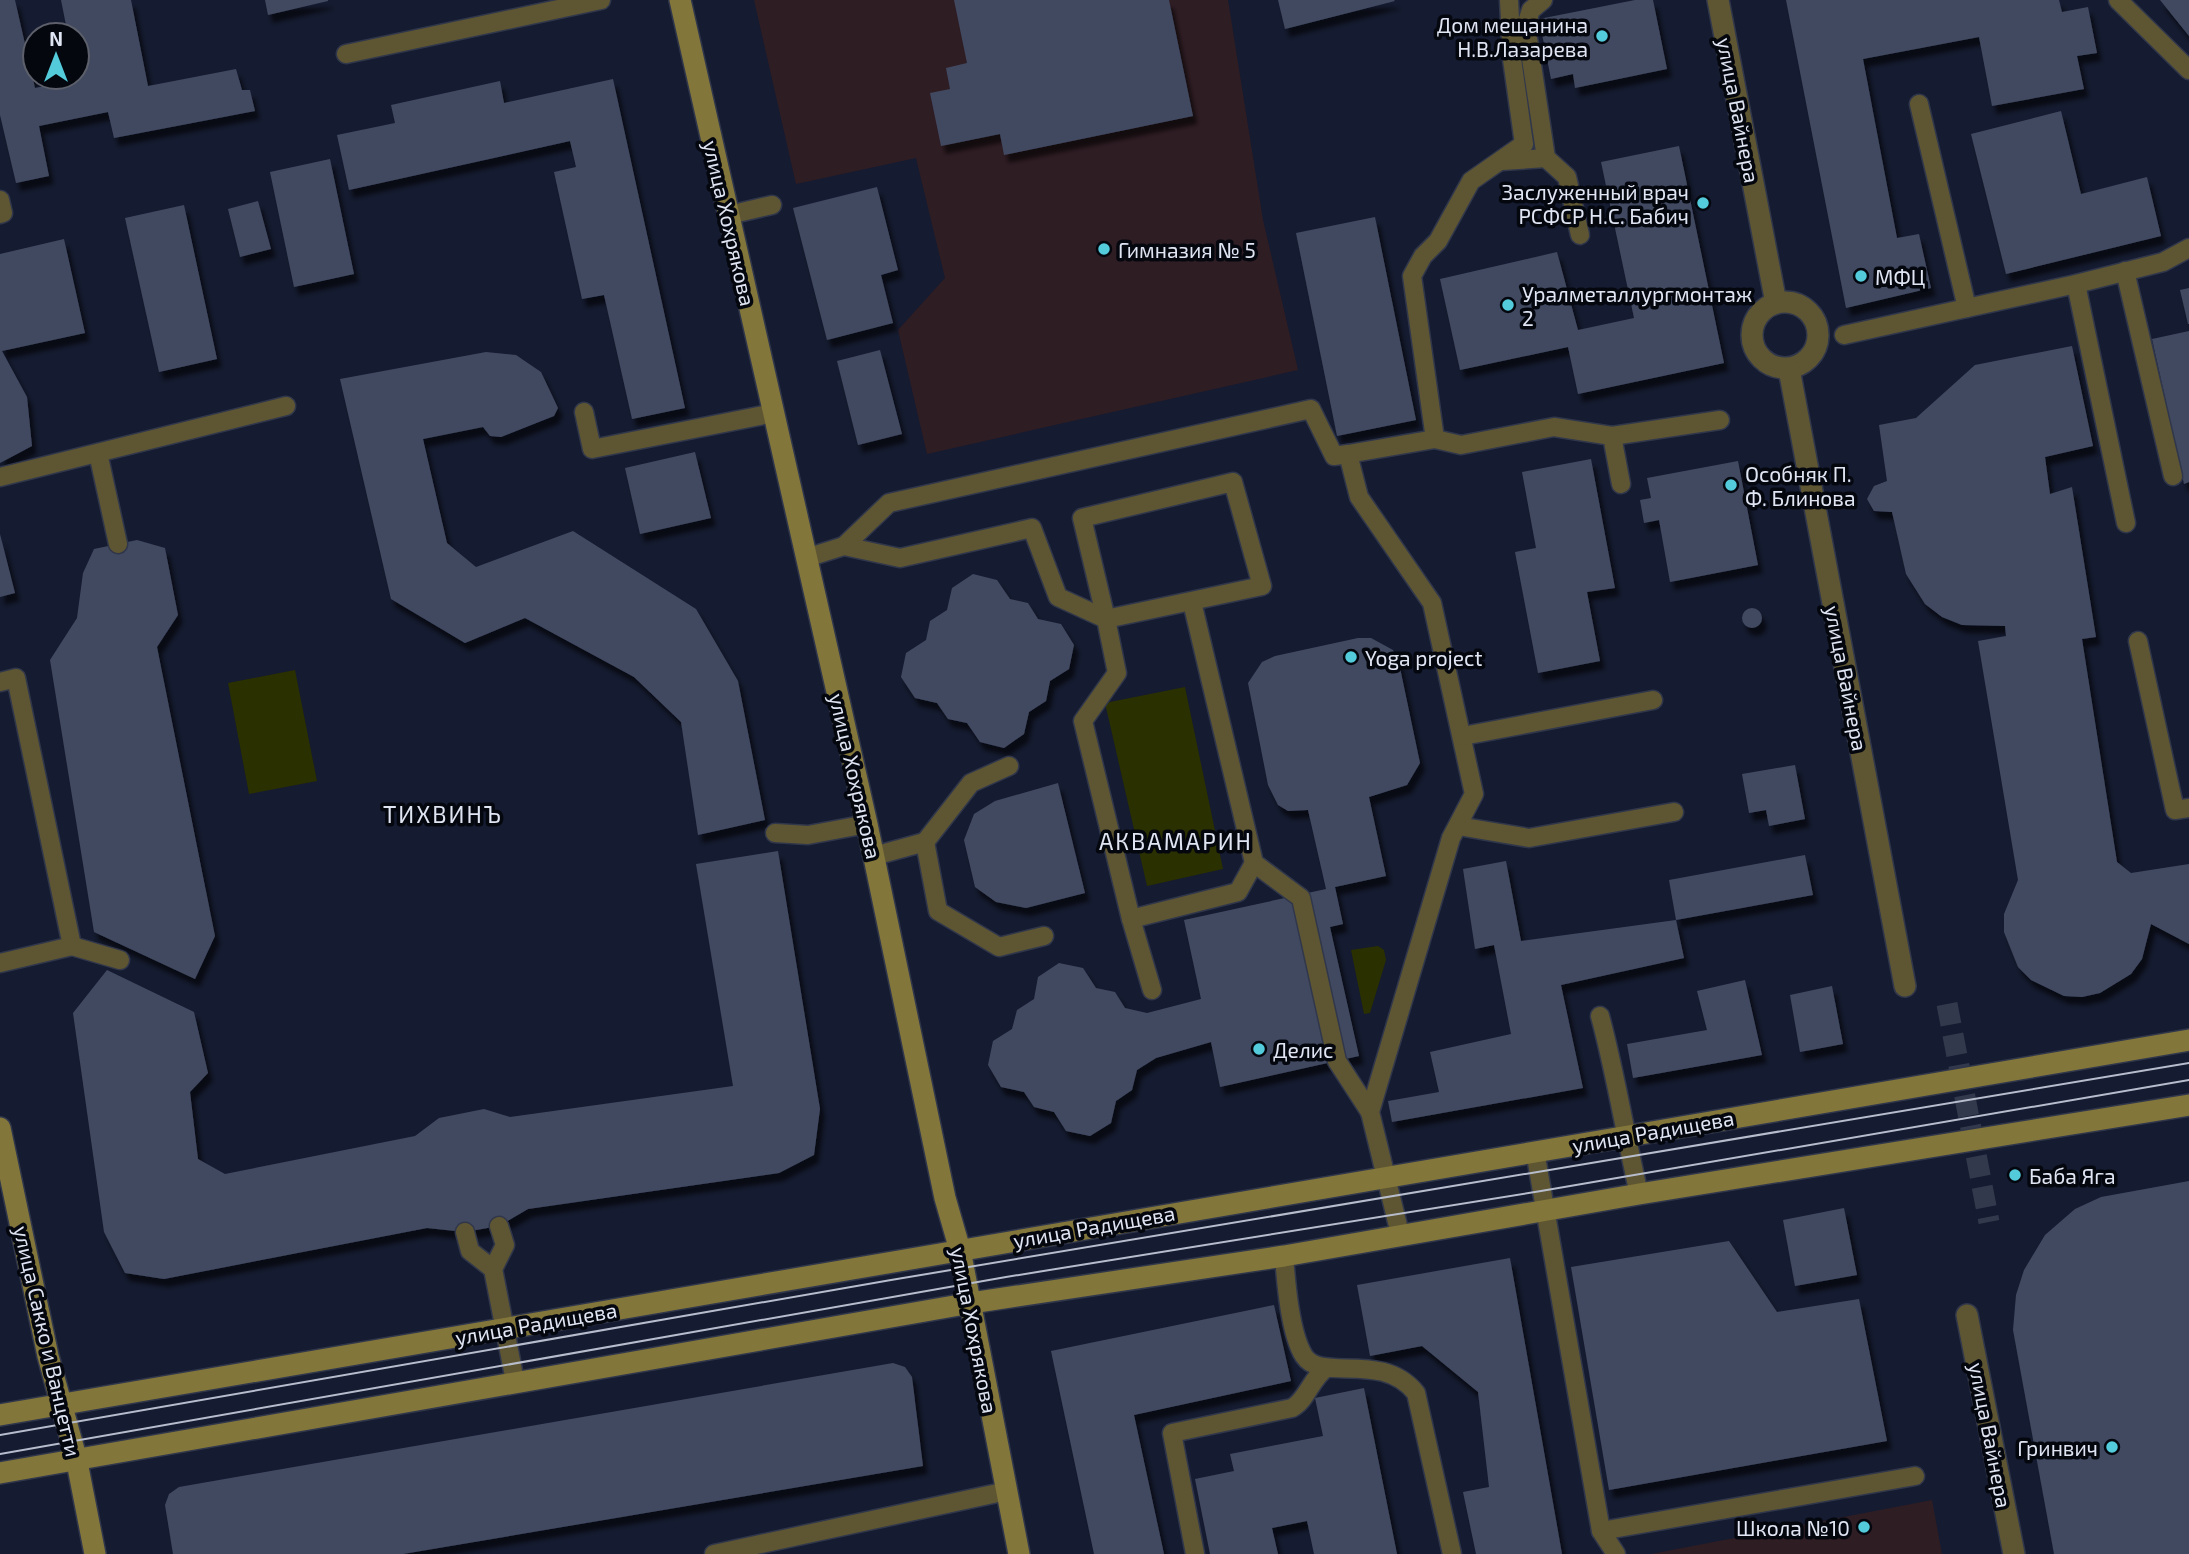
<svg xmlns="http://www.w3.org/2000/svg" width="2189" height="1554" viewBox="0 0 2189 1554" font-family="'Exo 2',sans-serif">
	<defs>
		<filter id="shadow"><feDropShadow dx="4.5" dy="8" stdDeviation="2" flood-color="#0009"/></filter>
	</defs>
	<rect width="100%" height="100%" fill="#151b30"/>
	<g fill="#2f1d24">
		<path d="M754 0H1228L1263 220 1298 370 927 454 898 330 945 278 916 158 796 184Z"/>
		<path d="M1932 1500 1942 1554H1651Z"/>
	</g>
	<g fill="#2a3000">
		<path d="M295 670 317 781 249 794 228 683Z"/>
		<path d="M1185 687 1223 869 1147 886 1105 703Z"/>
		<path d="M1378 946 1384 950 1386 960 1370 1013 1364 1014 1351 950Z"/>
	</g>
	<g fill="#414961" filter="url(#shadow)">
		<path d="M0 0H15L35 88 76 80 77 35H68L61 0H131L148 86 236 69 242 90H250L255 111 114 138 108 112 39 126 49 176 16 183 0 115Z"/>
		<path d="M265 0H328V1L268 15Z"/>
		<path d="M954 0H1169L1193 116 1004 155 1000 134 941 146 930 93 950 89 946 68 967 63Z"/>
		<path d="M1278 0H1394L1395 1 1285 29Z"/>
		<path d="M1635 0H1653L1667 69 1575 88 1573 74 1551 79 1539 19Z"/>
		<path d="M1786 0H2059L2062 12 2088 7 2097 53 2077 56 2084 89 1992 106 1979 37 1863 59 1897 238 1919 234 1931 288 1846 308Z"/>
		<path d="M2160 0H2189V36Z"/>
		<path d="M613 79 685 408 632 419 604 295 582 299 554 172 576 167 570 141 349 190 337 135 395 123 391 105 500 81 504 103Z"/>
		<path d="M2061 111 2081 194 2147 177 2161 236 2006 274 1971 134Z"/>
		<path d="M1679 146 1724 363 1578 394 1568 347 1460 370 1440 279 1557 252 1578 330 1634 318 1601 162Z"/>
		<path d="M330 159 354 274 294 287 270 172Z"/>
		<path d="M877 187 898 270 881 275 893 323 827 340 793 208Z"/>
		<path d="M258 201 271 249 240 257 228 209Z"/>
		<path d="M184 205 217 359 159 372 125 218Z"/>
		<path d="M1375 217 1416 420 1337 436 1296 233Z"/>
		<path d="M64 239 85 333 2 351 27 397 32 446 0 463V254Z"/>
		<path d="M2189 288V324H2188L2180 290Z"/>
		<path d="M2189 331V482L2184 484 2152 339Z"/>
		<path d="M2072 346 2093 446 2045 457 2050 494 2072 487 2096 637 2082 639 2117 862 2131 873 2189 864V944L2151 924 2142 959 2131 974 2100 993 2082 997 2064 996 2031 980 2018 967 2004 932V914L2018 880 1978 641 2006 636 2005 626 1962 625 1942 617 1925 604 1906 574 1892 512 1874 511 1867 499 1874 486 1887 481 1879 425 1916 418 1975 365Z"/>
		<path d="M880 350 902 434 858 445 837 361Z"/>
		<path d="M486 352 516 355 541 372 558 408 554 416 501 437 490 436 483 427 423 439 447 543 476 567 573 531 696 609 738 681 765 820 698 835 681 722 634 677 525 618 465 643 391 599 340 379Z"/>
		<path d="M695 452 711 518 640 534 625 468Z"/>
		<path d="M1591 459 1615 588 1587 592 1600 661 1538 673 1515 552 1536 548 1522 472Z"/>
		<path d="M1738 461 1758 565 1670 582 1659 520 1644 523 1640 500 1651 498 1647 478Z"/>
		<path d="M0 534 15 593 0 597Z"/>
		<path d="M137 540 165 548 178 615 157 647 215 936 195 979 94 932 50 660 77 618 83 573 94 549Z"/>
		<path d="M973 574 997 580 1010 599 1028 603 1038 619 1061 624 1074 645 1069 669 1050 681 1046 701 1029 712 1024 734 1004 748 980 742 967 723 948 719 937 703 915 698 901 677 906 653 926 640 930 621 947 610 952 588Z"/>
		<circle cx="1752" cy="618" r="10"/>
		<path d="M1358 638H1371L1393 650 1399 663 1420 763 1407 785 1369 797 1386 876 1335 887 1343 924 1330 927 1359 1056 1220 1087 1211 1042 1156 1058 1137 1070 1132 1090 1116 1101 1111 1123 1090 1136 1066 1131 1054 1112 1034 1107 1024 1092 1001 1087 988 1065 993 1041 1012 1029 1017 1010 1034 999 1038 977 1059 963 1083 968 1096 988 1115 992 1125 1008 1147 1013 1201 999 1184 920 1326 889 1308 810 1288 811 1278 805 1268 785 1248 683 1262 662 1275 656Z"/>
		<path d="M1795 765 1805 819 1769 826 1766 810 1749 813 1742 774Z"/>
		<path d="M1058 783 1085 893 1026 908 996 902 975 887 964 840 974 814 995 801Z"/>
		<path d="M778 851 820 1109 814 1155 779 1173 528 1209 499 1226 465 1232 427 1228 164 1279 125 1273 104 1232 73 1013 107 970 194 1012 208 1073 190 1092 198 1159 225 1174 415 1136 439 1118 484 1109 510 1117 733 1086 696 864Z"/>
		<path d="M1805 855 1813 895 1676 920 1669 880Z"/>
		<path d="M1506 861 1521 941 1676 920 1684 958 1561 985 1583 1088 1392 1122 1388 1101 1439 1092 1430 1052 1511 1034 1494 945 1475 949 1463 869Z"/>
		<path d="M1745 980 1762 1055 1633 1078 1627 1044 1707 1030 1697 991Z"/>
		<path d="M1832 986 1843 1044 1800 1052 1790 995Z"/>
		<path d="M2189 1181V1554H2054L2013 1330 2016 1295 2024 1270 2045 1235 2075 1209 2101 1197Z"/>
		<path d="M1844 1208 1857 1275 1795 1286 1783 1220Z"/>
		<path d="M1729 1241 1777 1312 1859 1299 1887 1441 1609 1490 1571 1267Z"/>
		<path d="M1510 1258 1562 1554H1476L1463 1492 1489 1487 1478 1392 1422 1346 1370 1356 1357 1285Z"/>
		<path d="M1274 1305 1291 1381 1134 1415 1164 1554H1094L1051 1351Z"/>
		<path d="M893 1363 905 1367 912 1377 923 1466 403 1554H173L165 1505 169 1494 179 1487Z"/>
		<path d="M1364 1388 1397 1554H1314L1307 1521 1272 1528 1278 1554H1210L1195 1479 1234 1471 1230 1454 1323 1436 1315 1398Z"/>
	</g>
	<g fill="none" stroke-linecap="round" stroke-linejoin="round">
		<path stroke="#33394d" stroke-width="21" stroke-dasharray="21 10" stroke-linecap="butt" d="M1947 1004 1989 1222"/>
		<defs>
			<g id="lane">
				<path d="M2118 0 2189 70"/>
				<path d="M346 54 601 0"/>
				<path d="M1919 104 1967 308"/>
				<path d="M1546 158 1567 177 1580 235"/>
				<path d="M1502 161 1546 158 1526 25 1531 10 1543 0"/>
				<path d="M0 200 3 213 0 214"/>
				<path d="M729 215 772 205"/>
				<path d="M2125 271 2173 476"/>
				<path d="M2076 284 2126 523"/>
				<path d="M1844 335 2076 284 2163 262 2189 248"/>
				<path d="M584 412 592 449 774 413"/>
				<path d="M1612 436 1720 420"/>
				<path d="M1435 439 1412 276 1423 256 1438 241 1471 181 1524 144 1512 59 1509 0"/>
				<path d="M98 453 118 544"/>
				<path d="M1348 454 1435 439 1461 445 1554 427 1612 436 1621 484"/>
				<path d="M0 477 286 406"/>
				<path d="M1233 482 1262 586 1106 619 1082 518Z"/>
				<path d="M844 546 889 503 1311 409 1334 456 1348 454 1359 497 1432 603 1474 794 1451 838 1370 1112 1400 1234"/>
				<path d="M806 558 844 546 900 558 1032 528 1058 597 1106 619 1117 673 1083 721 1131 919 1152 990"/>
				<path d="M1192 602 1254 863 1301 898 1337 1061 1370 1112"/>
				<path d="M2138 641 2175 810 2189 808"/>
				<path d="M0 682 16 678 72 946 0 963"/>
				<path d="M1463 736 1653 700"/>
				<path d="M1458 826 1529 838 1674 812"/>
				<path d="M775 833 808 835 867 824"/>
				<path d="M925 842 971 783 1009 766"/>
				<path d="M874 856 925 842 938 911 999 947 1044 936"/>
				<path d="M1131 919 1238 892 1254 863"/>
				<path d="M72 946 120 960"/>
				<path d="M1600 1016C1616 1075 1625 1134 1639 1194"/>
				<path d="M1535 1151 1601 1531 1616 1554"/>
				<path d="M499 1226 505 1245 493 1269 515 1381"/>
				<path d="M465 1232 470 1251 493 1269"/>
				<path d="M1284 1256C1286 1282 1290 1334 1304 1356 1321 1383 1382 1350 1416 1393L1452 1554"/>
				<path d="M1601 1531 1915 1476"/>
				<path d="M714 1554 1007 1491"/>
				<path d="M1195 1554 1172 1433 1292 1408C1307 1400 1310 1380 1326 1368"/>
			</g>
			<g id="street">
				<path d="M1718 0 1776 303"/>
				<circle cx="1785" cy="335" r="33"/>
				<path d="M1789 369 1905 986"/>
				<path d="M1967 1315 2014 1554"/>
			</g>
			<g id="secondary">
				<path d="M680 0 867 824 945 1198 960 1250 1019 1554"/>
				<path d="M0 1128 48 1356 76 1457 95 1554"/>
				<path d="M0 1415 2189 1040"/>
				<path d="M0 1473 971 1303 1284 1256 1639 1194 2189 1105"/>
			</g>
		</defs>
		<use href="#lane" stroke="#31374b" stroke-width="21"/>
		<use href="#street" stroke="#31374b" stroke-width="24"/>
		<use href="#secondary" stroke="#31374b" stroke-width="24"/>
		<use href="#lane" stroke="#5e5632" stroke-width="18"/>
		<use href="#street" stroke="#5e5632" stroke-width="21"/>
		<use href="#secondary" stroke="#83763b" stroke-width="21"/>
		<g stroke="#b7bdcc" stroke-width="2">
			<path d="M0 1435 891 1280 2189 1063"/>
			<path d="M0 1454 1006 1277 1541 1191 2189 1080"/>
		</g>
	</g>
	<g fill="#53cbdb" stroke="#05070f" stroke-width="2.5">
		<circle cx="1602" cy="36" r="7"/>
		<circle cx="1703" cy="203" r="7"/>
		<circle cx="1104" cy="249" r="7"/>
		<circle cx="1861" cy="276" r="7"/>
		<circle cx="1508" cy="305" r="7"/>
		<circle cx="1731" cy="485" r="7"/>
		<circle cx="1351" cy="657" r="7"/>
		<circle cx="1259" cy="1049" r="7"/>
		<circle cx="2015" cy="1175" r="7"/>
		<circle cx="2112" cy="1447" r="7"/>
		<circle cx="1864" cy="1527" r="7"/>
	</g>
	<g text-anchor="middle" dominant-baseline="central" stroke-width="7" stroke-linejoin="round" paint-order="stroke">
		<g font-size="21" fill="#e0e5f3" stroke="#05070f" text-anchor="start">
			<text x="1588" y="24" text-anchor="end">Дом мещанина<tspan x="1588" dy="24">Н.В.Лазарева</tspan></text>
			<text x="1689" y="191" text-anchor="end">Заслуженный врач<tspan x="1689" dy="24">РСФСР Н.С. Бабич</tspan></text>
			<text x="1118" y="249">Гимназия № 5</text>
			<text x="1875" y="276">МФЦ</text>
			<text x="1522" y="293">Уралметаллургмонтаж<tspan x="1522" dy="24">2</tspan></text>
			<text x="1745" y="473">Особняк П.<tspan x="1745" dy="24">Ф. Блинова</tspan></text>
			<text x="1365" y="657">Yoga projeсt</text>
			<text x="1273" y="1049">Делис</text>
			<text x="2029" y="1175">Баба Яга</text>
			<text x="2098" y="1447" text-anchor="end">Гринвич</text>
			<text x="1850" y="1527" text-anchor="end">Школа №10</text>
		</g>
		<g font-size="21" fill="#e0e5f3" stroke="#05070f">
			<text transform="translate(1739 110) rotate(79)">улица Вайнера</text>
			<text transform="translate(730 223) rotate(77)">улица Хохрякова</text>
			<text transform="translate(1847 678) rotate(79)">улица Вайнера</text>
			<text transform="translate(856 776) rotate(77)">улица Хохрякова</text>
			<text transform="translate(1653 1131) rotate(-10)">улица Радищева</text>
			<text transform="translate(1094 1226) rotate(-10)">улица Радищева</text>
			<text transform="translate(536 1323) rotate(-10)">улица Радищева</text>
			<text transform="translate(975 1330) rotate(79)">улица Хохрякова</text>
			<text transform="translate(48 1341) rotate(77)">улица Сакко и Ванцетти</text>
			<text transform="translate(1991 1435) rotate(79)">улица Вайнера</text>
		</g>
		<g font-size="23" letter-spacing="2" fill="#e0e5f3" stroke="#05070f">
			<text x="443" y="814">ТИХВИНЪ</text>
			<text x="1176" y="841">АКВАМАРИН</text>
		</g>
	</g>
	<g transform="translate(56 56)"><circle r="33" fill="#05070f" stroke="#5d606a" stroke-width="2"/>
	<path d="M0-5L12 26L0 18L-12 26Z" fill="#53cbdb"/>
	<text y="-10" font-size="19" font-weight="bold" text-anchor="middle" fill="#e0e5f3">N</text>
	</g>
</svg>
